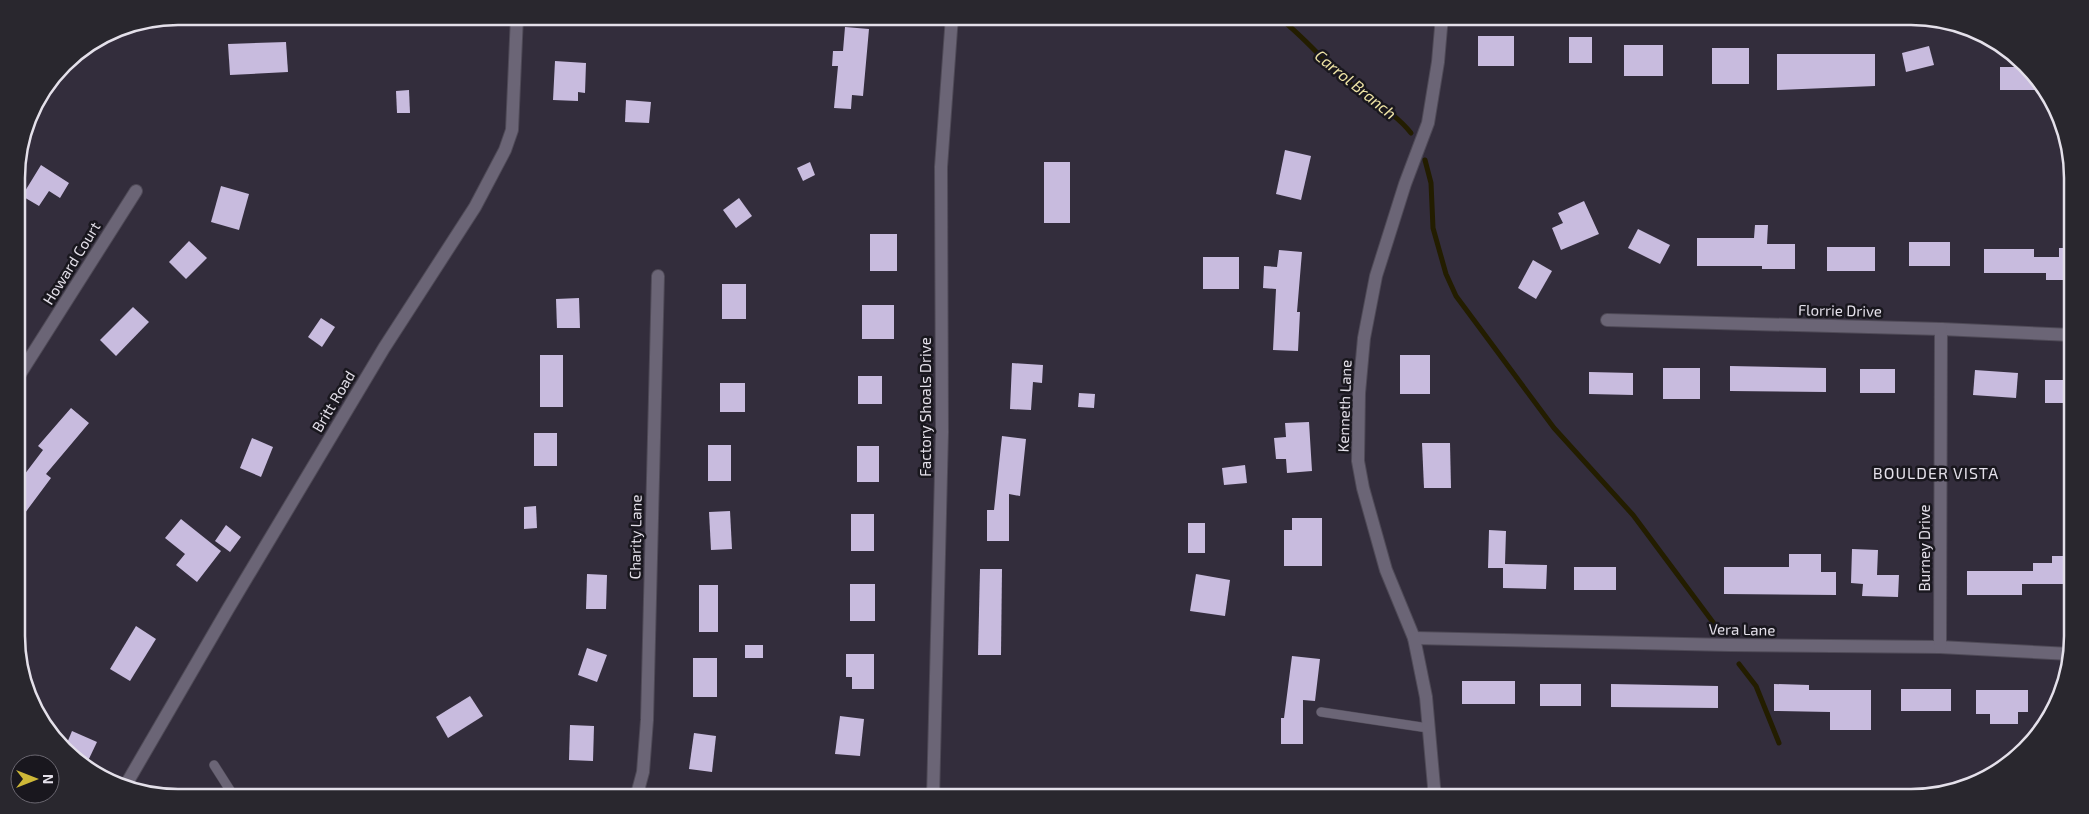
<svg xmlns="http://www.w3.org/2000/svg" width="2089" height="814" viewBox="0 0 2089 814" font-family="'Exo 2',sans-serif">
	<rect width="100%" height="100%" fill="#332d3c"/>
	<g fill="none" stroke-linecap="round" stroke-linejoin="round">
		<g stroke="#231d00" stroke-width="5">
			<path d="M1277 16C1301 34 1320 57 1342 77 1364 97 1393 110 1411 133"/>
			<path d="M1425 160 1431 183 1433 228 1446 274 1456 296 1554 428 1633 515 1721 633"/>
			<path d="M1739 664 1756 686 1779 743"/>
		</g>
	</g>
	<g fill="#c8bbde">
		<path d="M845 27 869 29 863 96 852 95 851 109 834 108 838 66H832L833 51H843Z"/>
		<rect x="1478" y="36" width="36" height="30"/>
		<rect x="1569" y="37" width="23" height="26"/>
		<path d="M286 42 288 72 230 75 228 44Z"/>
		<rect x="1624" y="45" width="39" height="31"/>
		<path d="M1929 46 1934 65 1906 72 1902 53Z"/>
		<rect x="1712" y="48" width="37" height="36"/>
		<path d="M1777 54H1875V86L1777 90Z"/>
		<path d="M555 61 586 63 585 93 578 92V101L553 100Z"/>
		<path d="M2000 67H2027L2039 79 2040 90H2000Z"/>
		<path d="M409 90 410 113H397L396 91Z"/>
		<path d="M626 100 651 102 649 123 625 122Z"/>
		<path d="M1285 150 1311 156 1301 200 1276 194Z"/>
		<path d="M810 162 815 175 803 181 797 168Z"/>
		<rect x="1044" y="162" width="26" height="61"/>
		<path d="M41 165 69 183 60 198 49 191 39 206 22 196Z"/>
		<path d="M221 186 249 194 239 230 211 222Z"/>
		<path d="M739 198 752 216 736 228 723 210Z"/>
		<path d="M1584 201 1599 234 1561 250 1552 228 1563 223 1558 213Z"/>
		<path d="M1755 225H1768L1767 244H1795V269H1762V266H1697V238H1754Z"/>
		<path d="M1638 229 1670 245 1660 264 1628 248Z"/>
		<rect x="870" y="234" width="27" height="37"/>
		<path d="M189 241 207 258 186 279 169 262Z"/>
		<rect x="1909" y="242" width="41" height="24"/>
		<rect x="1827" y="247" width="48" height="24"/>
		<path d="M2059 248H2072V280H2046V273H1984V249H2034V257H2059Z"/>
		<path d="M1279 250 1302 252 1297 312H1300L1298 351 1273 350 1276 289 1263 288 1264 266 1277 267Z"/>
		<rect x="1203" y="257" width="36" height="32"/>
		<path d="M1533 260 1552 271 1536 299 1518 288Z"/>
		<rect x="722" y="284" width="24" height="35"/>
		<path d="M579 298 580 328H557L556 299Z"/>
		<rect x="862" y="305" width="32" height="34"/>
		<path d="M133 307 149 322 116 356 100 340Z"/>
		<path d="M321 318 335 327 322 347 308 337Z"/>
		<rect x="540" y="355" width="23" height="52"/>
		<rect x="1400" y="355" width="30" height="39"/>
		<path d="M1012 363 1043 365 1042 383 1033 382 1031 410 1010 409Z"/>
		<path d="M1730 366 1826 368V392L1730 391Z"/>
		<rect x="1663" y="368" width="37" height="31"/>
		<rect x="1860" y="369" width="35" height="24"/>
		<path d="M1975 370 2018 373 2016 398 1973 395Z"/>
		<path d="M1589 372 1633 373V395L1589 394Z"/>
		<rect x="858" y="376" width="24" height="28"/>
		<rect x="2045" y="380" width="27" height="23"/>
		<rect x="720" y="383" width="25" height="29"/>
		<path d="M1079 393 1095 394 1094 408 1078 407Z"/>
		<path d="M71 408 89 423 46 474 51 478 19 521 18 483 43 450 38 446Z"/>
		<path d="M1309 422 1312 471 1287 473 1286 459H1276L1274 438 1286 437 1285 423Z"/>
		<rect x="534" y="433" width="23" height="33"/>
		<path d="M1002 436 1026 439 1020 496 1009 494V541H987V510H994Z"/>
		<path d="M252 438 273 447 261 477 240 468Z"/>
		<path d="M1422 443H1450L1451 488H1424Z"/>
		<rect x="708" y="445" width="23" height="36"/>
		<rect x="857" y="446" width="22" height="36"/>
		<path d="M1245 465 1247 483 1224 485 1222 468Z"/>
		<path d="M536 506 537 528 524 529V507Z"/>
		<path d="M730 511 732 549 711 550 709 512Z"/>
		<rect x="851" y="514" width="23" height="37"/>
		<path d="M1292 518H1322V566H1284V530H1292Z"/>
		<path d="M181 519 221 551 197 582 176 565 185 554 165 538Z"/>
		<rect x="1188" y="523" width="17" height="30"/>
		<path d="M226 525 241 537 230 552 215 541Z"/>
		<path d="M1489 530 1506 531 1505 564 1547 565 1546 589 1503 588V568H1488Z"/>
		<path d="M1852 549 1878 550 1877 575H1899L1898 597 1862 596 1863 584 1851 583Z"/>
		<path d="M1789 554H1821V572H1836V595L1724 594V567H1789Z"/>
		<path d="M2052 556H2073V584H2022V595H1967V571H2033V563H2052Z"/>
		<rect x="1574" y="567" width="42" height="23"/>
		<path d="M980 569H1002L1001 655H978Z"/>
		<path d="M587 574 607 575 606 609H586Z"/>
		<path d="M1196 574 1230 580 1225 616 1190 611Z"/>
		<rect x="850" y="584" width="25" height="37"/>
		<rect x="699" y="585" width="19" height="47"/>
		<path d="M136 626 156 639 130 681 110 669Z"/>
		<rect x="745" y="645" width="18" height="13"/>
		<path d="M587 648 607 655 597 682 578 675Z"/>
		<path d="M846 654H874V689H852V677H846Z"/>
		<path d="M1292 656 1320 659 1315 701 1303 700V744H1281V718H1284Z"/>
		<rect x="693" y="658" width="24" height="39"/>
		<rect x="1462" y="681" width="53" height="23"/>
		<rect x="1540" y="684" width="41" height="22"/>
		<path d="M1611 684 1718 686V708L1611 707Z"/>
		<path d="M1774 684 1809 685V690H1871V730H1830V712L1774 711Z"/>
		<rect x="1901" y="689" width="50" height="22"/>
		<path d="M1976 690H2028V712H2018V724H1990V714H1976Z"/>
		<path d="M470 696 483 716 448 738 436 717Z"/>
		<path d="M840 716 864 719 860 756 835 754Z"/>
		<path d="M570 725 594 726 593 761 569 760Z"/>
		<path d="M72 731 97 742 87 763 65 748Z"/>
		<path d="M694 733 716 736 712 772 689 769Z"/>
	</g>
	<g fill="none" stroke-linecap="round" stroke-linejoin="round">
		<defs>
			<g id="service">
				<path d="M1321 712 1428 728"/>
				<path d="M214 765 235 798"/>
			</g>
			<g id="minor">
				<path d="M1607 320 1941 329 2072 335"/>
				<path d="M18 377 136 191"/>
				<path d="M1414 638 1730 645 1940 647 2070 654"/>
				<path d="M1940 647 1941 329"/>
				<path d="M124 788 228 609 384 348 475 207 505 150 512 130 517 16"/>
				<path d="M636 798 643 772 647 720 658 276"/>
				<path d="M933 798 942 432 941 167 952 16"/>
				<path d="M1435 798 1426 697 1414 638 1386 570 1363 488 1358 461 1359 393 1364 338 1376 276 1405 184 1428 123 1438 62 1442 16"/>
			</g>
		</defs>
		<use href="#service" stroke="#4f4a57" stroke-width="10"/>
		<use href="#minor" stroke="#4f4a57" stroke-width="14"/>
		<use href="#service" stroke="#6b6576" stroke-width="9"/>
		<use href="#minor" stroke="#6b6576" stroke-width="12"/>
	</g>
	<g text-anchor="middle" dominant-baseline="central" stroke-width="5" stroke-linejoin="round" paint-order="stroke">
		<g font-size="15" fill="#e4e0ea" stroke="#19171e">
			<text transform="translate(71 263) rotate(-58)">Howard Court</text>
			<text transform="translate(1840 310) rotate(1)">Florrie Drive</text>
			<text transform="translate(333 401) rotate(-59)">Britt Road</text>
			<text transform="translate(1344 406) rotate(-88)">Kenneth Lane</text>
			<text transform="translate(925 407) rotate(-90)">Factory Shoals Drive</text>
			<text transform="translate(635 537) rotate(-89)">Charity Lane</text>
			<text transform="translate(1924 548) rotate(-90)">Burney Drive</text>
			<text transform="translate(1742 629) rotate(1)">Vera Lane</text>
		</g>
		<g font-size="16" font-style="italic" fill="#eee3a5" stroke="#19171e">
			<text transform="translate(1356 84) rotate(39)">Carrol Branch</text>
		</g>
		<g font-size="16" letter-spacing="1" fill="#e4e0ea" stroke="#19171e">
			<text x="1936" y="472">BOULDER VISTA</text>
		</g>
	</g>
	<path d="M0 0H2089V814H0ZM178 25H1911A153 153 0 0 1 2064 178V636A153 153 0 0 1 1911 789H178A153 153 0 0 1 25 636V178A153 153 0 0 1 178 25Z" fill="#29272e" fill-rule="evenodd"/>
	<path fill="none" stroke="#e4e0ea" stroke-width="2.5" d="M178 25H1911A153 153 0 0 1 2064 178V636A153 153 0 0 1 1911 789H178A153 153 0 0 1 25 636V178A153 153 0 0 1 178 25Z"/>
	<g transform="translate(35 779) rotate(90)"><circle r="24" fill="#19171e" stroke="#6a6770"/>
	<path d="M0-4L9 19L0 12L-9 19Z" fill="#ceb838"/>
	<text y="-8" font-size="14" font-weight="bold" text-anchor="middle" fill="#e4e0ea">N</text>
	</g>
</svg>
